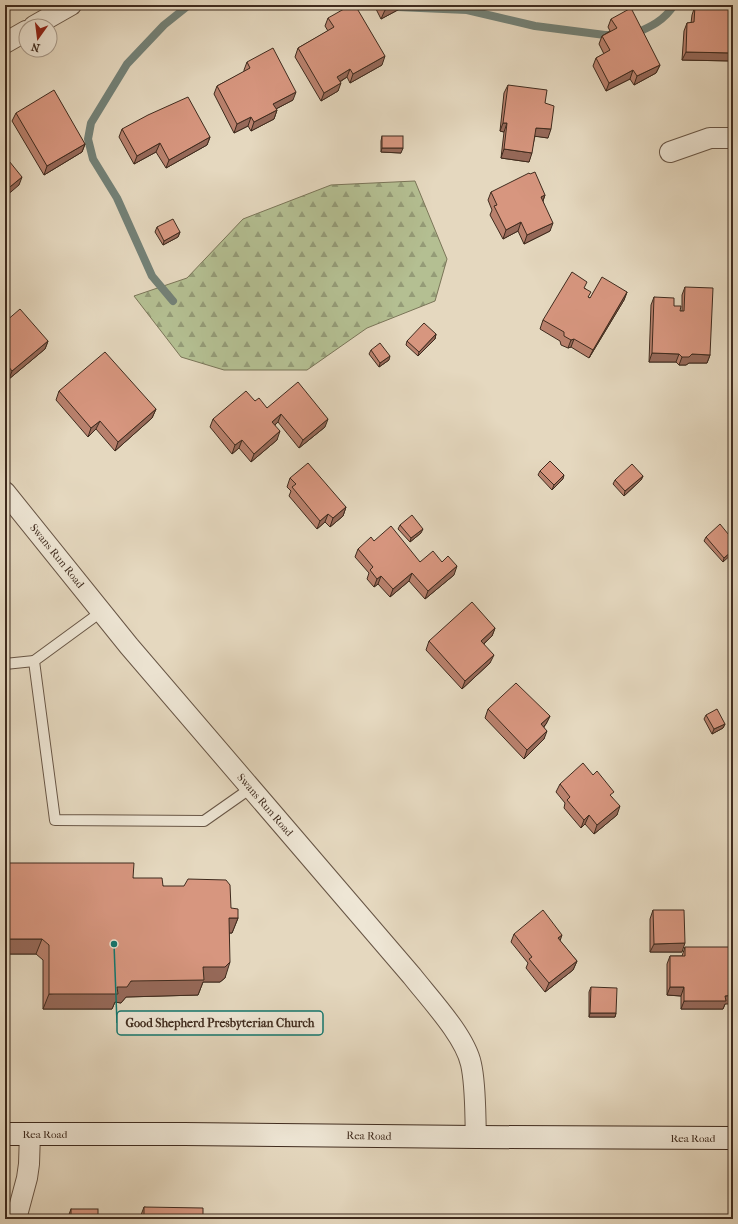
<svg xmlns="http://www.w3.org/2000/svg" width="738" height="1224" viewBox="0 0 738 1224" font-family="'IM FELL French Canon',serif">
	<defs>
		<pattern id="forest-firs" width="22" height="20" patternUnits="userSpaceOnUse"><rect width="22" height="20" fill="#b4bf92"/><path d="M5 1l3.5 6h-7zM16 11l3.5 6h-7z" fill="#949b77"/></pattern>
	</defs>
	<rect width="100%" height="100%" fill="#e5d8bf"/>
	<filter id="stains"><feTurbulence type="fractalNoise" baseFrequency=".005" numOctaves="4"/><feColorMatrix values="0 0 0 0 .2 0 0 0 0 .09 0 0 0 0 .02 0 0 0 .5 -.17"/></filter>
	<radialGradient id="worn" r=".72"><stop offset=".6" stop-color="#630" stop-opacity="0"/><stop offset="1" stop-color="#630" stop-opacity=".3"/></radialGradient>
	<path fill="url(#forest-firs)" stroke="#7a7558" d="M415 181 447 259 435 301 367 328 307 370H224L181 357 134 296 187 278 243 219 331 185Z"/>
	<g fill="none" stroke-linecap="round" stroke-linejoin="round">
		<g stroke="#738177" stroke-width="8">
			<path d="M397 7 467 10 535 26 605 35H614"/>
			<path d="M634 34C650 27 664 21 674 5"/>
			<path d="M173 301 152 276 117 198 93 159 88 139 91 123 127 64 164 25 189 5"/>
		</g>
		<defs>
			<g id="service">
				<path d="M101 612 34 661 55 820 204 821 251 788"/>
				<path d="M5 664 34 661"/>
			</g>
			<g id="minor">
				<path d="M34 26 71 5"/>
				<path d="M5 43 26 31"/>
				<path d="M670 152 710 138H733"/>
				<path d="M5 492 129 646 412 976C430 999 465 1036 471 1064 476 1086 475 1115 476 1137"/>
				<path d="M16 1219 27 1178 29 1164 30 1133"/>
			</g>
			<path id="secondary" d="M5 1134H184L476 1137 733 1138"/>
		</defs>
		<use href="#service" stroke="#685646" stroke-width="12"/>
		<use href="#minor" stroke="#685646" stroke-width="22"/>
		<use href="#secondary" stroke="#3f2b1e" stroke-width="24"/>
		<use href="#service" stroke="#eee6d5" stroke-width="10"/>
		<use href="#minor" stroke="#eee6d5" stroke-width="20"/>
		<use href="#secondary" stroke="#eee6d5" stroke-width="22"/>
	</g>
	<g fill="#b9816d" stroke="#3f2b1e">
		<path d="M374 5H407L381 19Z"/>
		<path d="M695 6 733 61 682 60 684 31 687 23H691L692 15Z"/>
		<path d="M328 18 382 65 350 83 347 77 340 82 338 91 321 101 295 57 298 48 328 31 325 26Z"/>
		<path d="M611 19 660 65 656 73 634 85 630 79 606 91 593 66 596 58 604 54 599 44 602 36 610 31 608 27Z"/>
		<path d="M247 62 293 100 276 109 277 110 274 119 251 131 248 126 234 133 214 94 217 86 244 72V70Z"/>
		<path d="M508 85 548 138 535 136 529 162 501 158 504 132 500 131 504 93Z"/>
		<path d="M16 113 85 144 82 152 44 175 12 121Z"/>
		<path d="M122 129 210 137 207 145 166 168 156 152 134 164 119 137Z"/>
		<path d="M382 136 401 153 381 152V141Z"/>
		<path d="M491 192 545 195 543 201 550 231 524 244 518 231 503 239 490 215 492 210 488 200Z"/>
		<path d="M157 227 180 232 178 237 163 245 155 232Z"/>
		<path d="M733 244V299H732Z"/>
		<path d="M685 287 710 355 707 363H689L686 365H679L676 362H649L651 305 654 297 674 306 680 311H682V295Z"/>
		<path d="M585 288 589 298H590L627 292 624 300 589 358 571 347 568 348 561 345 560 341 540 329 543 320Z"/>
		<path d="M5 322 48 341 45 349 9 379 5 374Z"/>
		<path d="M436 334 435 339 418 356 406 345 407 341Z"/>
		<path d="M371 350 389 360 379 367 369 354Z"/>
		<path d="M59 391 156 409 152 418 115 451 96 429 88 437 56 400Z"/>
		<path d="M255 401 267 408 325 427 299 448 278 422 275 425 277 440 251 462 239 448 232 454 210 427 213 419Z"/>
		<path d="M540 471 563 479 552 490 538 475Z"/>
		<path d="M643 476 641 480 624 496 613 484 615 480Z"/>
		<path d="M290 478 346 507 343 516 330 527 325 522 317 529 289 496 291 491 287 487Z"/>
		<path d="M400 525 421 533 410 542 398 529Z"/>
		<path d="M706 537 733 540 723 562 704 541Z"/>
		<path d="M374 541 420 562H442L454 575 425 599 409 581 390 597 378 584 374 587 367 579 369 573 355 557 358 549Z"/>
		<path d="M495 628 492 636 484 644 490 663 462 689 426 650 429 641Z"/>
		<path d="M488 709 550 716 546 724 544 727V739L524 759 485 718Z"/>
		<path d="M706 715 725 724 723 728 712 734 704 719Z"/>
		<path d="M560 784 612 797 617 815 594 834 585 824 581 828 564 808 565 803 556 792Z"/>
		<path d="M133 878 163 886 231 908 238 918 232 933H229L225 978 220 982H203L198 995 126 997 121 1003 115 1002 112 1009H43V960L36 954H5Z"/>
		<path d="M653 910 682 952H650V919Z"/>
		<path d="M514 934 560 941 577 961 573 970 545 992 526 968 528 963 511 942Z"/>
		<path d="M685 947 725 1004 723 1009H681V996L667 995V964L670 956H682Z"/>
		<path d="M591 987 616 1013 615 1017H589V992Z"/>
		<path d="M144 1207 203 1219H141V1215Z"/>
		<path d="M71 1209 98 1219H68V1217Z"/>
	</g>
	<g fill="#966959" stroke="#3f2b1e">
		<path d="M394 5H407L381 19 385 10Z"/>
		<path d="M686 52 733 53V61L682 60Z"/>
		<path d="M385 56 382 65 350 83 353 74Z"/>
		<path d="M660 65 656 73 634 85 637 76Z"/>
		<path d="M350 69 347 77 334 85 337 77Z"/>
		<path d="M633 70 630 79 606 91 609 83Z"/>
		<path d="M341 83 338 91 321 101 324 93Z"/>
		<path d="M296 92 293 100 270 112 273 104Z"/>
		<path d="M277 110 274 119 251 131 254 122Z"/>
		<path d="M251 117 248 126 234 133 237 124Z"/>
		<path d="M503 123H507L504 132 500 131Z"/>
		<path d="M536 128 551 129 548 138 533 136Z"/>
		<path d="M210 137 207 145 166 168 169 160Z"/>
		<path d="M160 143 156 152 134 164 137 156Z"/>
		<path d="M85 144 82 152 44 175 47 166Z"/>
		<path d="M382 148H403L401 153 381 152Z"/>
		<path d="M504 149 532 153 529 162 501 158Z"/>
		<path d="M22 177 19 185 5 197V191Z"/>
		<path d="M545 195 542 203 541 197Z"/>
		<path d="M521 222 518 231 503 239 506 230Z"/>
		<path d="M553 223 550 231 524 244 527 235Z"/>
		<path d="M180 232 178 237 163 245 164 241Z"/>
		<path d="M627 292 624 300 589 358 593 350Z"/>
		<path d="M436 334 435 339 418 356 419 352Z"/>
		<path d="M574 339 571 347 568 348 571 340Z"/>
		<path d="M48 341 45 349 9 379 12 371Z"/>
		<path d="M652 353 679 354 676 362H649Z"/>
		<path d="M692 354 710 355 707 363H689L686 365H679L682 357Z"/>
		<path d="M390 356 389 360 379 367 380 363Z"/>
		<path d="M156 409 152 418 115 451 118 442Z"/>
		<path d="M281 414 278 422 269 430 272 422Z"/>
		<path d="M328 419 325 427 299 448 303 440Z"/>
		<path d="M100 421 96 429 88 437 91 428Z"/>
		<path d="M280 431 277 440 251 462 254 454Z"/>
		<path d="M242 440 239 448 232 454 235 445Z"/>
		<path d="M564 475 563 479 552 490 554 485Z"/>
		<path d="M643 476 641 480 624 496 625 491Z"/>
		<path d="M346 507 343 516 330 527 333 518Z"/>
		<path d="M328 514 325 522 317 529 320 521Z"/>
		<path d="M423 529 421 533 410 542 411 538Z"/>
		<path d="M733 550V553L723 562 724 558Z"/>
		<path d="M457 566 454 575 425 599 428 591Z"/>
		<path d="M412 573 409 581 390 597 393 589Z"/>
		<path d="M381 576 378 584 374 587 377 579Z"/>
		<path d="M495 628 492 636 478 649 481 641Z"/>
		<path d="M494 655 490 663 462 689 465 681Z"/>
		<path d="M550 716 546 724 538 732 541 724Z"/>
		<path d="M725 724 723 728 712 734 714 729Z"/>
		<path d="M547 731 544 739 524 759 527 750Z"/>
		<path d="M620 806 617 815 594 834 597 825Z"/>
		<path d="M589 815 585 824 581 828 584 820Z"/>
		<path d="M229 918H238L232 933H224Z"/>
		<path d="M562 935 559 944 558 938Z"/>
		<path d="M5 939H42L36 954H5Z"/>
		<path d="M685 943 682 952H650L654 944Z"/>
		<path d="M577 961 573 970 545 992 549 983Z"/>
		<path d="M230 962 225 978 220 982H203L198 995 126 997 121 1003 115 1002 112 1009H43L49 994 117 987 131 981 203 967Z"/>
		<path d="M670 987H684L681 996 667 995Z"/>
		<path d="M733 995V1004H725L723 1009H681L684 1001 725 996Z"/>
		<path d="M590 1013H616L615 1017H589Z"/>
	</g>
	<g fill="#d7967f" stroke="#3f2b1e">
		<path d="M351 5H355L385 56 353 74 350 69 337 77 341 83 324 93 298 48 334 27 328 18Z"/>
		<path d="M382 5H394L385 10Z"/>
		<path d="M695 6 733 7V53L686 52 687 23 694 22Z"/>
		<path d="M631 8 660 65 637 76 633 70 609 83 596 58 610 50 602 36 617 28 611 19Z"/>
		<path d="M273 48 296 92 273 104 277 110 254 122 251 117 237 124 217 86 250 68 247 62Z"/>
		<path d="M508 85 547 90 545 103 554 106 551 129 536 128 532 153 504 149 507 123H503Z"/>
		<path d="M54 90 85 144 47 166 16 113Z"/>
		<path d="M188 97 210 137 169 160 160 143 137 156 122 129 148 115Z"/>
		<rect x="382" y="136" width="21" height="12"/>
		<path d="M5 156 22 177 5 191Z"/>
		<path d="M535 172 545 195 541 197 553 223 527 235 521 222 506 230 494 206 497 205 491 192 529 173 530 174Z"/>
		<path d="M173 219 180 232 164 241 157 227Z"/>
		<path d="M572 272 587 282 584 288 591 292 588 297 590 298 602 277 627 292 593 350 574 339 571 340 564 336V332L543 320Z"/>
		<path d="M685 287 713 288 710 355 692 354 689 357H682L679 354 652 353 654 297 674 298V306H681L680 311H684Z"/>
		<path d="M20 309 48 341 12 371 5 362V322Z"/>
		<path d="M424 323 436 334 419 352 407 341Z"/>
		<path d="M380 343 390 356 380 363 371 350Z"/>
		<path d="M105 352 156 409 118 442 100 421 91 428 59 391Z"/>
		<path d="M298 382 328 419 303 440 281 414 272 422 280 431 254 454 242 440 235 445 213 419 246 391 255 401 259 398 267 408Z"/>
		<path d="M550 461 564 475 554 485 540 471Z"/>
		<path d="M308 463 346 507 333 518 328 514 320 521 292 487 296 484 290 478Z"/>
		<path d="M632 464 643 476 625 491 615 480Z"/>
		<path d="M412 515 423 529 411 538 400 525Z"/>
		<path d="M720 524 733 540V550L724 558 706 537Z"/>
		<path d="M391 526 420 562 433 551 442 562 448 556 457 566 428 591 412 573 393 589 381 576 377 579 370 570 373 567 358 549 371 537 374 541Z"/>
		<path d="M472 602 495 628 481 641 494 655 465 681 429 641Z"/>
		<path d="M516 683 550 716 541 724 547 731 527 750 488 709Z"/>
		<path d="M717 709 725 724 714 729 706 715Z"/>
		<path d="M583 763 593 775 597 771 614 792 610 795 620 806 597 825 589 815 584 820 567 800 570 797 560 784Z"/>
		<path d="M5 863H134L133 878H162L163 886H184L188 879 226 880 230 885 231 908 238 909V918H229L230 962 225 967H203L204 980 131 981 127 987H117L118 994H49V945L42 939H5Z"/>
		<path d="M543 910 562 935 558 938 577 961 549 983 529 959 532 957 514 934Z"/>
		<path d="M653 910H684L685 943 654 944Z"/>
		<path d="M685 947H733V995L725 996 726 1001H684V987H670V956H685Z"/>
		<path d="M591 987 617 988 616 1013H590Z"/>
		<path d="M144 1207 203 1208V1219H144Z"/>
		<rect x="71" y="1209" width="27" height="10"/>
	</g>
	<g text-anchor="middle" dominant-baseline="central" stroke-width="3" stroke-linejoin="round" paint-order="stroke">
		<g font-size="11" fill="#3f2b1e" stroke="#eee6d5">
			<text transform="translate(57 556) rotate(51)">Swans Run Road</text>
			<text transform="translate(265 805) rotate(49)">Swans Run Road</text>
			<text x="45" y="1134">Rea Road</text>
			<text transform="translate(369 1136) rotate(1)">Rea Road</text>
			<text x="693" y="1138">Rea Road</text>
		</g>
	</g>
	<path fill="none" stroke="#0f766e" stroke-width="1.5" d="M114 944L117 1023"/>
	<circle fill="#0f766e" stroke="#eee6d5" stroke-width="1.5" cx="114" cy="944" r="4"/>
	<rect fill="#eee6d5" stroke="#0f766e" stroke-width="1.5" x="117" y="1011" width="206" height="24" rx="4"/>
	<g font-size="12" text-anchor="middle" font-weight="bold" fill="#3f2b1e">
		<text x="220" y="1027">Good Shepherd Presbyterian Church</text>
	</g>
	<rect width="738" height="1224" fill="none" stroke="#e5d8bf" stroke-width="20"/>
	<rect x="6" y="6" width="726" height="1212" fill="none" stroke="#3f2b1e" stroke-width="2"/>
	<rect x="10" y="10" width="718" height="1204" fill="none" stroke="#3f2b1e"/>
	<g transform="translate(38 38) rotate(194)"><circle r="19" fill="#eee6d5" stroke="#a89b8c"/>
	<path d="M0-3L7 15L0 10L-7 15Z" fill="#8f2418"/>
	<text y="-6" font-size="11" font-weight="bold" text-anchor="middle" fill="#3f2b1e">N</text>
	</g>
	<rect width="100%" height="100%" filter="url(#stains)"/>
	<rect width="100%" height="100%" fill="url(#worn)"/>
</svg>
